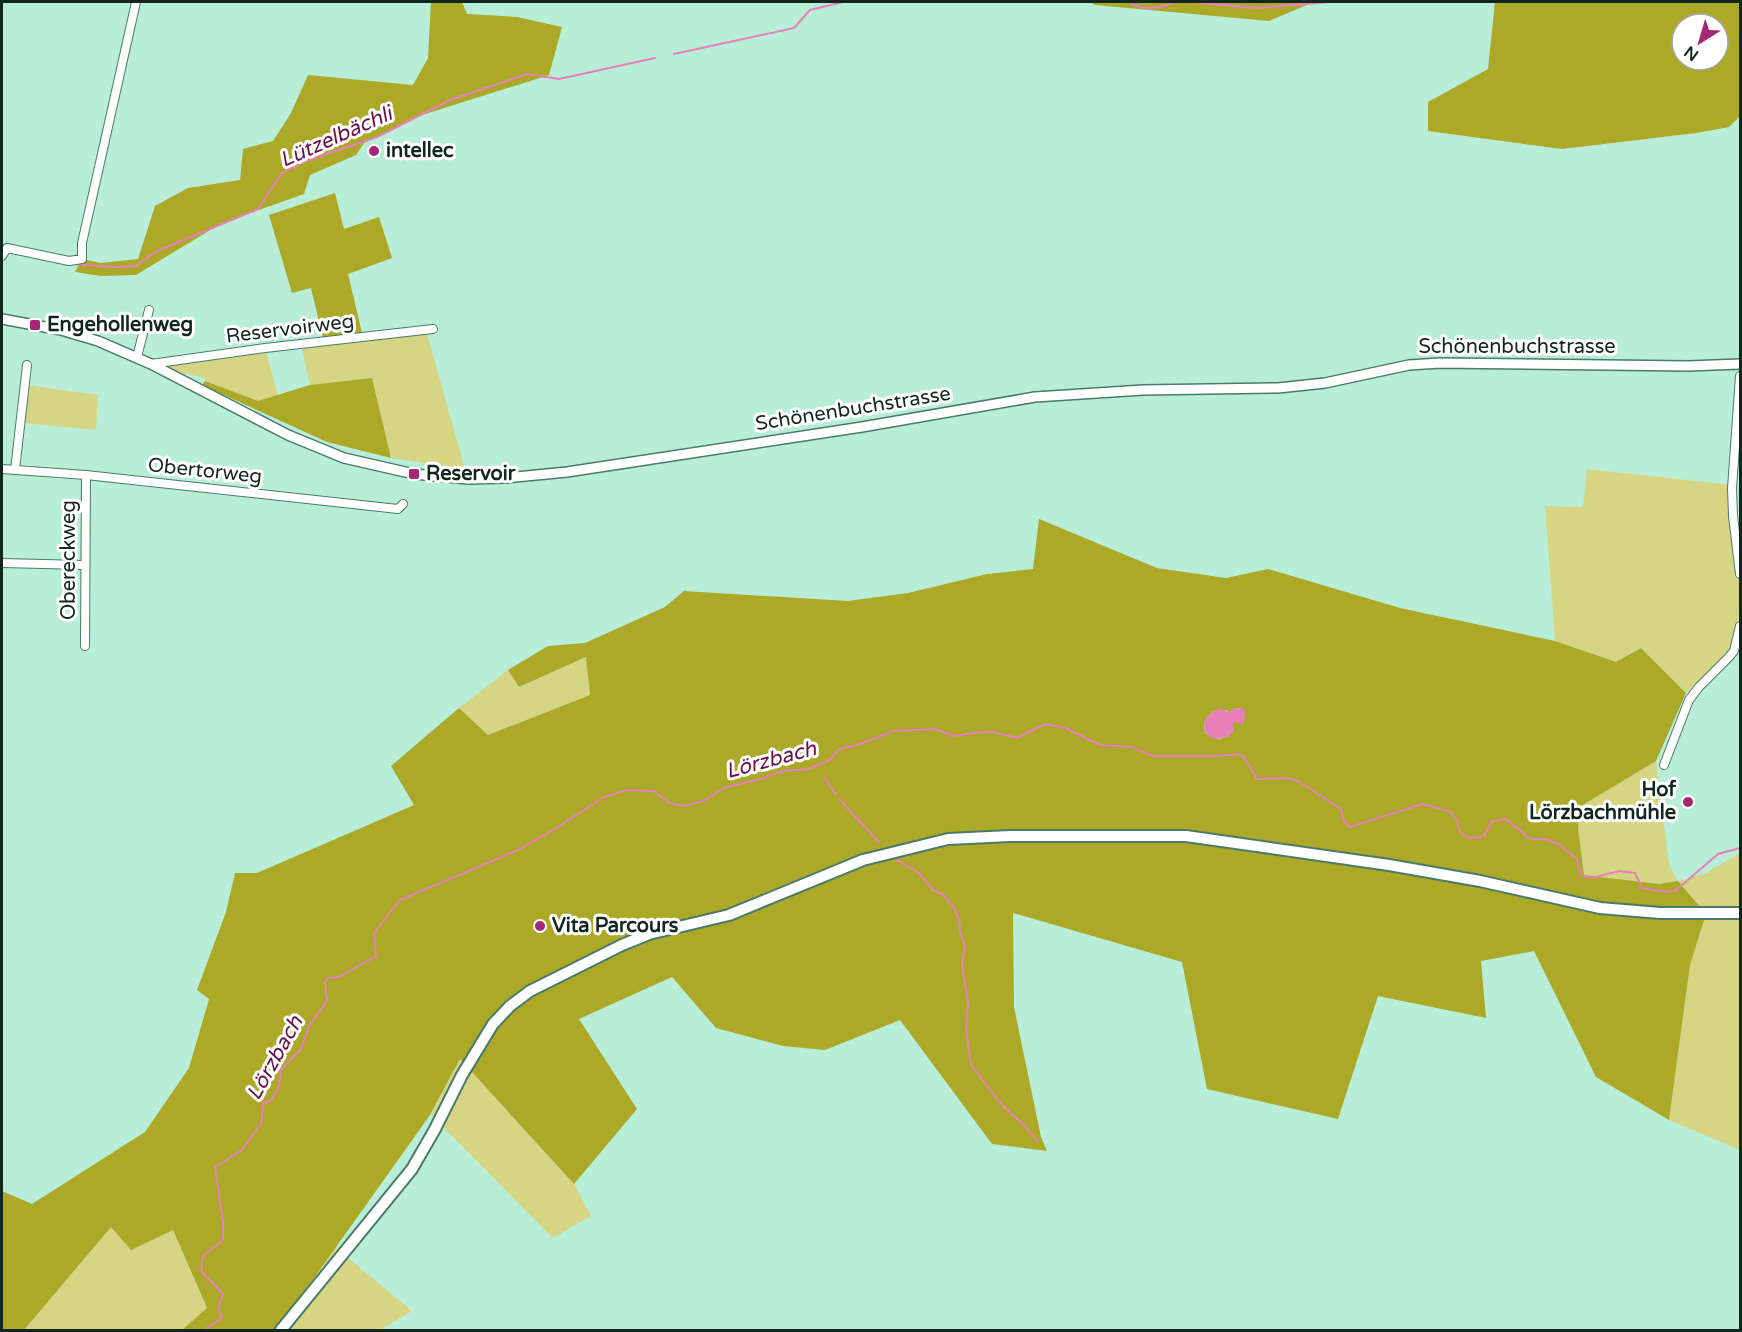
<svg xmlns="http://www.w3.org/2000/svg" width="1742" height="1332" viewBox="0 0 1742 1332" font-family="'Varela Round',sans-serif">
	<rect width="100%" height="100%" fill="#b8eed8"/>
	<g fill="#d6d584">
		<path d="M426 330 465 469 391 458 372 378 310 385 301 345Z"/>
		<path d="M265 348 278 396 258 401 205 381 206 378 182 373 165 365Z"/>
		<path d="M27 385 98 395 96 430 24 423Z"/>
		<path d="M1587 469 1732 485 1740 587V608L1733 649 1686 693 1641 648 1616 662 1555 641 1545 506 1583 507Z"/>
		<path d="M587 657 590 695 488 735 459 708 508 670 519 687Z"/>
		<path d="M1656 761 1669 865 1678 881 1706 873 1740 853V1150L1669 1120 1690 965 1706 914 1678 881 1659 884 1584 875 1578 827 1581 806Z"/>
		<path d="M460 1059 574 1184 591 1216 553 1238 431 1115Z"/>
		<path d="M111 1227 173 1230 207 1309 182 1330H24Z"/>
		<path d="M336 1248 412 1311 380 1330H277Z"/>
	</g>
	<g fill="#aca828" fill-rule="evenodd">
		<path d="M431 2H462L467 14 517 17 562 27 549 75 419 116 364 143 356 155 310 175 304 194 220 224 136 275 101 276 75 272 82 259 101 263 138 259 155 206 188 188 240 180 243 149 273 141 291 113 308 75 413 85 428 58Z"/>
		<path d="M1090 2H1314L1269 21 1095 5Z"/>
		<path d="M1495 2H1740V116L1729 127 1696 133 1562 149 1428 131V102L1488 69ZM1682 24H1718V60H1682Z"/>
		<path d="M335 193 344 229 379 217 392 258 348 274 363 337 324 342 311 288 292 293 269 215Z"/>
		<path d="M372 378 391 458 327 442 202 385 205 381 258 401 310 385Z"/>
		<path d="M1039 519 1157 568 1226 578 1268 569 1400 608 1555 641 1616 662 1641 648 1686 693 1656 761 1581 806 1578 827 1584 875 1659 884 1678 881 1706 914 1690 965 1669 1120 1596 1077 1534 951 1481 961 1486 1018 1378 996 1338 1119 1207 1089 1182 962 1013 913 1014 1007 1041 1137 1047 1151 992 1144 900 1020 825 1050 783 1046 716 1028 672 977 579 1019 637 1109 574 1184 460 1059 430 1115 277 1330H182L207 1308 173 1230 131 1250 111 1227 24 1330H2V1191L32 1204 145 1132 189 1068 209 999 197 990 226 912 235 873H257L414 805 391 766 459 708 488 735 590 695 586 657 519 687 508 670 548 646 585 643 665 607 684 591 848 601 908 593 987 574 1033 569ZM1242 708 1236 722H1233V732C1221 741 1216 741 1204 732L1205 719 1214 711 1226 710 1229 713 1234 709Z"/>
	</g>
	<path fill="#e881b9" d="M1221 708 1229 713 1233 709 1242 708 1245 710 1244 724 1233 722V732L1228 737 1214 739 1204 732 1205 719 1214 711Z"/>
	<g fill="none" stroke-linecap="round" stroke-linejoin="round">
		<g stroke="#e881b9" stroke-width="2">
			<path d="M1129 2C1143 12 1161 8 1175 2"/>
			<path d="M1191 2 1256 8 1330 2"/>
			<path d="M674 54 794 28 810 10 843 2"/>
			<path d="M71 264 113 267 135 266 157 251 258 209 282 173 303 162 377 137 450 100 527 74 559 79 655 58"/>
			<path d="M824 777 836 795"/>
			<path d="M839 799 879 842"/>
			<path d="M897 860 919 873 933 890 943 895 953 906 959 919 960 932 965 947 962 963 968 1004 966 1027 971 1065 1002 1105 1027 1128 1038 1142"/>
			<path d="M204 1330 222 1318 218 1307 223 1294 201 1271 203 1256 223 1240V1222L215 1167 242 1150 261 1124 263 1104 271 1100 278 1089 281 1070 301 1049 310 1024 327 1001 325 982 328 978 339 977 376 956 374 933 400 900 516 851 550 832 604 797 627 790 654 791 669 803 684 806 703 801 726 787 757 780 783 771 808 769 830 760 839 749 857 745 893 731 936 729 952 736 982 732H993L1017 738 1045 724 1065 728 1100 745 1131 747 1153 756H1218L1237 754 1244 757 1257 779 1287 778 1298 781 1341 809 1344 822 1350 827 1422 804 1449 811 1457 820 1460 832 1467 837 1478 838 1485 835 1491 822 1506 819 1530 839H1545L1560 845 1577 859 1581 875 1592 878 1619 871 1635 873 1642 888 1665 892 1675 891 1718 854 1740 848"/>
		</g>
		<defs>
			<g id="minor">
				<path d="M2 256 7 248 69 261 82 259V243L136 2"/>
				<path d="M137 357 149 310"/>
				<path d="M151 364 265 348 433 329"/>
				<path d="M1740 376 1732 488 1733 516 1740 574"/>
				<path d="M2 469 86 475 398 509 403 504"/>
				<path d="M15 470 27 365"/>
				<path d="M2 563 84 565"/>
				<path d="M85 646 86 475"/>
				<path d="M1664 765 1689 700 1699 687 1728 658 1734 651 1740 626"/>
			</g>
			<path id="tertiary" d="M2 319 61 330 98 341 151 364 288 435 344 458 414 474 468 479 506 478 567 472 862 427 1035 397 1143 390 1278 388 1325 383 1409 365 1440 363 1688 366 1740 364"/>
			<path id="secondary" d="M281 1330 412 1169 435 1129 462 1075 493 1024 510 1006 530 991 622 945 649 934 729 915 863 860 948 839 1010 836H1186L1389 865 1480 881 1600 908 1660 913H1740"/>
		</defs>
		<use href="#minor" stroke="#497b68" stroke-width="10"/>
		<use href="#tertiary" stroke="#497b68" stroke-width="12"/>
		<use href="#secondary" stroke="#497b68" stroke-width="14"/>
		<use href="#minor" stroke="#fff" stroke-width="8"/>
		<use href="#tertiary" stroke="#fff" stroke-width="9"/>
		<use href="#secondary" stroke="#fff" stroke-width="10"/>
	</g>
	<g fill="#a62676" stroke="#fff" stroke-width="2">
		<circle cx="374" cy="151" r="6"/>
		<rect x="29" y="319" width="12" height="12" rx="3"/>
		<rect x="408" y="468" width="12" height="12" rx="3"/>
		<circle cx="1688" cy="802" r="6"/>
		<circle cx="540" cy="926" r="6"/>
	</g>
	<g text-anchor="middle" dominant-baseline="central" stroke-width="6" stroke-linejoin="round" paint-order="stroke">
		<g font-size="20" font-weight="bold" fill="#11261e" stroke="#fff" text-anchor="start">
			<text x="386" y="151">intellec</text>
			<text x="47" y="325">Engehollenweg</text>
			<text x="426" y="474">Reservoir</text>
			<text x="1676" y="790" text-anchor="end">Hof<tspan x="1676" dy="23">Lörzbachmühle</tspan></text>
			<text x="552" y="926">Vita Parcours</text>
		</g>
		<g font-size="20" fill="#11261e" stroke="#fff">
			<text transform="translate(290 329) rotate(-7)">Reservoirweg</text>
			<text x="1517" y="347">Schönenbuchstrasse</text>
			<text transform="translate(853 409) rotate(-9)">Schönenbuchstrasse</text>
			<text transform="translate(205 471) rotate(6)">Obertorweg</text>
			<text transform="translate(69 560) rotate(-90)">Obereckweg</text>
		</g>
		<g font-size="21" font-style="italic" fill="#6b0f4a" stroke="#fff">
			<text transform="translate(336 137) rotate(-24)">Lützelbächli</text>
			<text transform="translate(771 760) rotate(-15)">Lörzbach</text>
			<text transform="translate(275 1058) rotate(-61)">Lörzbach</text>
		</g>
	</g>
	<rect width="1742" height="1332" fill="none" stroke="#11261e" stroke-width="6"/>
	<g transform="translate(1700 42) rotate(217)"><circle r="28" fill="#ffffff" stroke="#a0a8a5" stroke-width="1.5"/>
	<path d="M0-4.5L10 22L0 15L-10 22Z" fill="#a62676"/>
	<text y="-9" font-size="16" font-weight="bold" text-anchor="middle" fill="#11261e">N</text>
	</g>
</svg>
